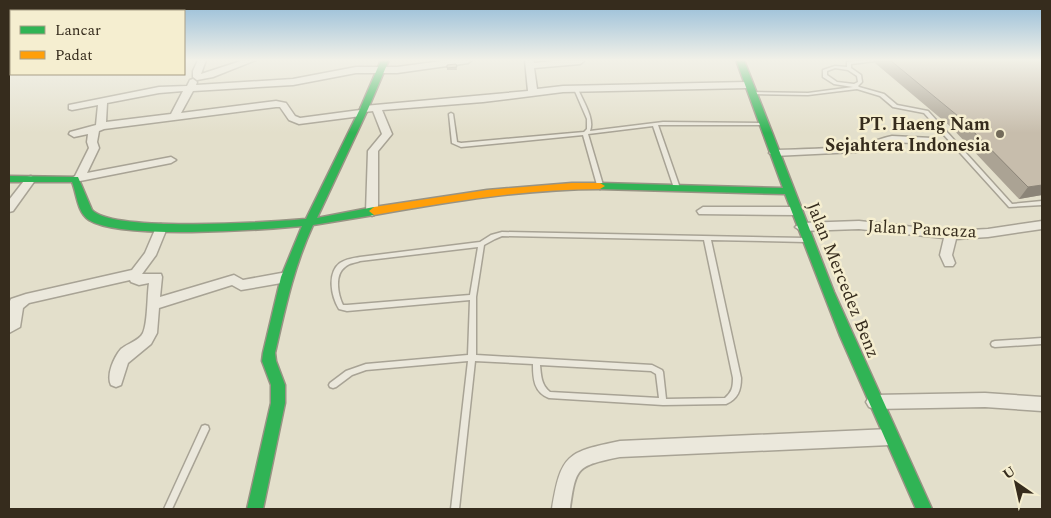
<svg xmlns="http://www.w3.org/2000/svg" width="1051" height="518" viewBox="0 0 1051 518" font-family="Spectral,serif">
	<rect width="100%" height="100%" fill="#e3dfcb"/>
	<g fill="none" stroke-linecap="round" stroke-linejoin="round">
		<defs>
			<g id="lane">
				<path d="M863 60H877L875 61 851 64V68L861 75 862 82 858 86 859 87 884 94 897 105 928 111 1012 204 1042 201V205L1009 207 924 113 893 107 880 96 857 89 808 95 751 94 749 93 751 92 808 93 853 87 834 84 823 77V70L835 66 847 67V62ZM835 68 848 70 857 76 858 82 854 84 837 82 827 75V71Z"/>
				<path d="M574 88 578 89C583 101 595 119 590 131L663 122 763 123 765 124 763 125H658L680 188 677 190 674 188 653 126 588 134 603 185 600 187 597 185 583 135 461 147 452 143 449 114 451 113 453 114 457 142 461 143 584 132 587 129V119L574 89Z"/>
				<path d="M502 232 806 238 809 240 806 242 711 240 741 378C741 390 738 399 726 404L663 405 549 398C534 392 533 379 533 364L475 361 459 509H451L468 361 366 370 352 375 336 387 333 388 330 387 329 385 330 383 346 371 366 364 468 355 470 300 347 311 339 309C331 296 327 273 340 263 346 259 354 258 360 257L480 242 491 235ZM502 236 704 240 733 378C733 387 732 392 725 398L666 399 663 372 662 370 652 365 476 355V297L484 245 495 239ZM478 247 470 295 347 305H343C338 295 334 275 345 267 349 263 355 263 360 261ZM540 365 651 371 656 374 659 398 550 392C541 385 541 375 540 365Z"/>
				<path d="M1042 338V344L995 347 992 346 991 344 992 342 995 341Z"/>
				<path d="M205 425 208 426 209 429 172 509H164L202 426Z"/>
			</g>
			<g id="street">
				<path d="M9 60H11V65L9 66Z"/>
				<path d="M198 60H206L201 74 244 60H256L213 77 197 80 193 77V71Z"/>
				<path d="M449 60H472L468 63 397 73H356L293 85 193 91 181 113 276 101 286 103 295 116 300 118 360 110 361 107 364 106 528 91 525 60H533L534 63 563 60 584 61 580 64 534 68 537 89 563 86 747 82 752 85 747 88 563 92 483 102 382 110 392 134 378 151V212L372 216 366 212 368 151 382 134 373 111 365 112 364 115 361 116 299 124 289 120 280 107H276L104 129 99 131 97 142 99 148 87 173 171 157 176 160 171 163 75 182 70 179 75 176 89 148 87 142 88 134 74 137 69 134 70 132 96 125 98 105 72 110 69 109V105L159 87 187 86 190 80 193 79 197 82 196 85 293 79 356 67H397ZM183 91 171 114 106 122 107 103 159 93Z"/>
				<path d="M892 136 932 138 937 141 932 144 892 142 878 148 856 152 774 156 769 153 774 150C802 149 830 149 858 146 870 144 880 138 892 136Z"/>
				<path d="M31 176 36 179 13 211 9 212V200L27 177Z"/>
				<path d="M703 207H796L802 211 796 215 699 214 697 211Z"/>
				<path d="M859 221 951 231 988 229 1042 221V229L988 237 956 239 952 255 955 263 953 266H945L940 255 944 238 859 229 801 231 795 227 801 223Z"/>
				<path d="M161 224 167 228 156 255 142 274H161L162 277 160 297 234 275 243 280 287 272 292 274 293 277 292 280 287 282 241 290 232 285 159 308 157 333 151 344 128 363 121 385 116 387 111 385C106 375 114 357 121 349 128 343 139 341 143 333 148 322 147 296 149 283L139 285 131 282 130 280 29 303 23 308 20 327 9 333V303L11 299 26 294 132 270 145 253 157 225Z"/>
				<path d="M985 393 1042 397V411L985 407 874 409 869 407 866 402 869 397 874 395Z"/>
				<path d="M890 429 896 432 898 437 896 442 890 445 620 457C577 466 576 466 570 509H552C561 454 567 452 620 441Z"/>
			</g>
			<g id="fast">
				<path d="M381 60H389L368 109 317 218 374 207 379 211 374 215 313 225C294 266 285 309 275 353L276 361 285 385V403L263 509H247L271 403V385L262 361 263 353 281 277 302 226C260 230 121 240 89 220 77 212 77 194 72 182H9V176L78 177 92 210C114 233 270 222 306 219L360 109Z"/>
				<path d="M736 60H744L834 292 932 509H916L840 336 785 194 600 189 595 186 600 183 783 188Z"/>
			</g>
			<path id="slow" d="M572 183H600L605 186 600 189C524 189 449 202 374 215L369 211 374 207 487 190Z"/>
		</defs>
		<use href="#lane" stroke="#a8a395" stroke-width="3"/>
		<use href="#street" stroke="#a8a395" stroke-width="3"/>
		<use href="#fast" stroke="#989384" stroke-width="3"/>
		<use href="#slow" stroke="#989384" stroke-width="3"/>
		<use href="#lane" fill="#ebe8dc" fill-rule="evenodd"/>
		<use href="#street" fill="#ebe8dc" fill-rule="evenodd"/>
		<use href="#fast" fill="#30b455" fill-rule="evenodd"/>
		<use href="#slow" fill="#ff9f0a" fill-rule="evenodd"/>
	</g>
	<g fill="#aba394">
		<path d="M876 60H1042V195L1019 199 951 127 875 63Z"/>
		<path d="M456 64 457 70H447V65Z"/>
	</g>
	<path fill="#8b8478" d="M1042 185V195L1019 199 1028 187Z"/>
	<g fill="#c7bdac" stroke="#8b8478">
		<path d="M890 60H1042V185L1028 187 958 116Z"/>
		<path d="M456 64 457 67 447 68V65Z"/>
	</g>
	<linearGradient id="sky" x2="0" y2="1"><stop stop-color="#94bcd8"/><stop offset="0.45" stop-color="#f2f1e8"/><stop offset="1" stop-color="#f2f1e8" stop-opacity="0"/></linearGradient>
	<rect width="1051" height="133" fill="url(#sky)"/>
	<circle fill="#736b5a" stroke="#f5eed0" stroke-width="2" cx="1000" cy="134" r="5"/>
	<g text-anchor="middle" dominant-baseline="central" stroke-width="5" stroke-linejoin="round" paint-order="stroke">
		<g font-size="18" font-weight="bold" fill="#362c1d" stroke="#f5eed0" text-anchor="end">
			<text x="990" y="124">PT. Haeng Nam<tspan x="990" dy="21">Sejahtera Indonesia</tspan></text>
		</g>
		<g font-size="18" fill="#362c1d" stroke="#f5eed0">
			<text transform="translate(922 229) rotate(3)">Jalan Pancaza</text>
			<text transform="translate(843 280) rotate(68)">Jalan Mercedez Benz</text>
		</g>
	</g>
	<rect width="1051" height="518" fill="none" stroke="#362c1d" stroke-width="20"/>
	<rect x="10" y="10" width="175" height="65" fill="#f5eed0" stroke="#a9a088"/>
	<rect x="20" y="26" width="25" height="8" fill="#30b455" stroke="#a9a088"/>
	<text x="55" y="35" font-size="15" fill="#362c1d">Lancar</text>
	<rect x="20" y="51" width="25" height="8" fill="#ff9f0a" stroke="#a9a088"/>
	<text x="55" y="60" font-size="15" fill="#362c1d">Padat</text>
	<g transform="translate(1016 483) rotate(326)" stroke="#f5eed0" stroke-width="4" paint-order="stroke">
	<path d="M0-4L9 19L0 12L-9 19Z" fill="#362c1d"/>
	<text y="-8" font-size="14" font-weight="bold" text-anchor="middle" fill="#362c1d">U</text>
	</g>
</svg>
